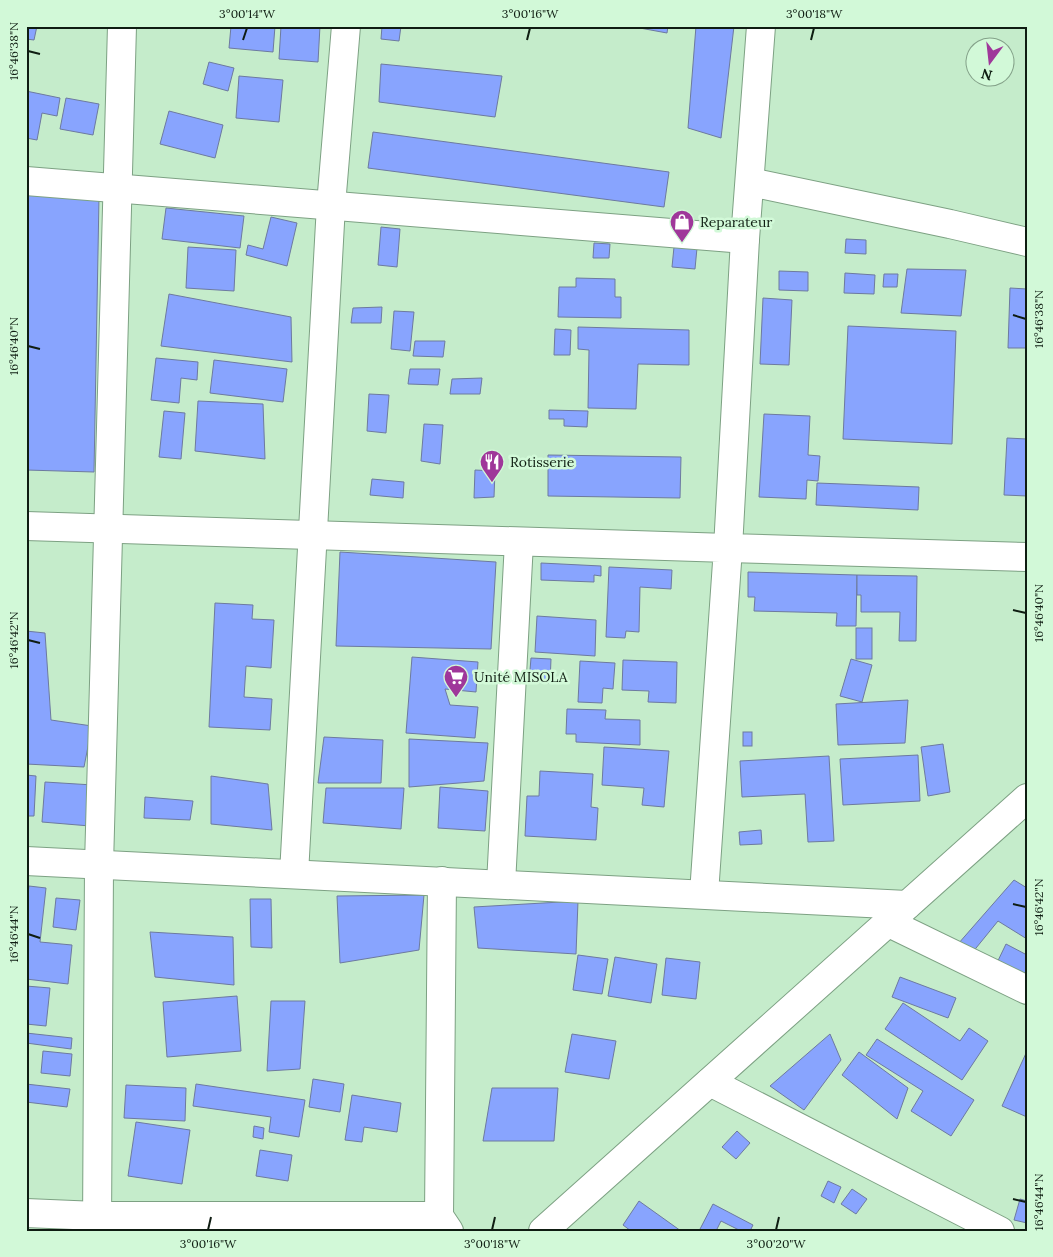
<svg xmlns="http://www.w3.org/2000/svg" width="1053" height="1257" viewBox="0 0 1053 1257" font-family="Lora,serif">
	<rect width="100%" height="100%" fill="#c5eccb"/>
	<g fill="#88a4fe" stroke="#6d7a9f">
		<path d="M26 26H37L34 40 26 39Z"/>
		<path d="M231 26H275L273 52 229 48Z"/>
		<path d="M281 26H320L318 62 279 59Z"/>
		<path d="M382 26H401L399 41 381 39Z"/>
		<path d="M629 26H668L667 33Z"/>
		<path d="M696 26H734L721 138 688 128Z"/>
		<path d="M209 62 234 68 228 91 203 84Z"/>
		<path d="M381 64 502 76 495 117 379 102Z"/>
		<path d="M239 76 283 80 279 122 236 118Z"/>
		<path d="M26 91 60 98 57 116 42 113 37 140 26 138Z"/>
		<path d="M66 98 99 104 93 135 60 129Z"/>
		<path d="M169 111 223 125 215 158 160 144Z"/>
		<path d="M373 132 669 172 664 207 368 168Z"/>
		<path d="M26 193 99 197 94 472 26 470Z"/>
		<path d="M166 208 244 216 240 248 162 239Z"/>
		<path d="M271 217 297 223 287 266 246 255 248 245 263 249Z"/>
		<path d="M381 227 400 229 397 267 378 265Z"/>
		<path d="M846 239 866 240V254L845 253Z"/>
		<path d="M594 243 610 244 609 258H593Z"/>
		<path d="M188 247 236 250 234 291 186 288Z"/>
		<path d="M674 247 697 248 695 269 672 267Z"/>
		<path d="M907 269 966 270 961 316 901 313Z"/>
		<path d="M779 271 808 272V291L779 290Z"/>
		<path d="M845 273 875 275 874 294 844 293Z"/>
		<path d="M884 274H898L897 287H883Z"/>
		<path d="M576 278 615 279V297H621V318L558 317 559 287H576Z"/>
		<path d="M1010 288 1027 289V348H1008Z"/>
		<path d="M169 294 291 317 292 362 161 346Z"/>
		<path d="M763 298 792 300 789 365 760 364Z"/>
		<path d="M382 307 381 323H351L353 308Z"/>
		<path d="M394 311 414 312 410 351 391 349Z"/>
		<path d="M848 326 956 331 952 444 843 439Z"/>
		<path d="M578 327 689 330V365L638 364 636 409 588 408 589 350 578 349Z"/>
		<path d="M555 329 571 330 570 355H554Z"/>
		<path d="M415 341H445L443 357 413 356Z"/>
		<path d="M156 358 198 362 197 380 181 378 179 403 151 400Z"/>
		<path d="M214 360 287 369 283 402 210 393Z"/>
		<path d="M410 369H440L438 385 408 384Z"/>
		<path d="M482 378 480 394H450L452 379Z"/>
		<path d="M369 394 389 395 386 433 367 431Z"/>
		<path d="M198 401 263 404 265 459 195 451Z"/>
		<path d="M549 410 588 411 587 427 564 426V419H549Z"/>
		<path d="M164 411 185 413 181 459 159 457Z"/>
		<path d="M764 414 810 416 808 455 820 456 818 481 807 480 806 499 759 497Z"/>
		<path d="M424 424 443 425 440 464 421 461Z"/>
		<path d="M1007 438 1027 439V496L1004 495Z"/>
		<path d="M548 455 681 457 680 498 548 496Z"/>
		<path d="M475 470 495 471 494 497 474 498Z"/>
		<path d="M372 479 404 482 403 498 370 495Z"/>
		<path d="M817 483 919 487 918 510 816 505Z"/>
		<path d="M340 552 496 562 491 649 336 646Z"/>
		<path d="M541 563 601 566V576L594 575V582L541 580Z"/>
		<path d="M609 567 672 570 671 589 640 587 639 632 626 631 625 638 606 637Z"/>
		<path d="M748 572 857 575 856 626H836L837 613 754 611 755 597H748Z"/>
		<path d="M857 575 917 576 916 641H899L900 612H861V595H857Z"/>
		<path d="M215 603 253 605 252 619 274 620 271 668 246 666 244 697 272 699 270 730 209 727Z"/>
		<path d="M537 616 596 620 595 656 535 652Z"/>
		<rect x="856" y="628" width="16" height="31"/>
		<path d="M26 631 45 633 51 720 92 726 84 767 26 764Z"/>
		<path d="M412 657 478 662 476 692 445 689 450 705 478 707 475 738 406 733Z"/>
		<path d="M531 658 551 659 550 683 529 682Z"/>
		<path d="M851 659 872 665 862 702 840 696Z"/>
		<path d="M623 660 677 662 676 703 648 702 649 691 622 690Z"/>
		<path d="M580 661 615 663 613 689 603 688 602 703 578 702Z"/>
		<path d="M908 700 905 743 838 745 836 704Z"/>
		<path d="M567 709 606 710 605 719 640 720V745L576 742V734H566Z"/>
		<rect x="743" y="732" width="9" height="14"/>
		<path d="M324 737 383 740 381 783H318Z"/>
		<path d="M409 739 488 743 484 781 409 787Z"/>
		<path d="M943 744 950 792 928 796 921 747Z"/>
		<path d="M604 747 669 751 664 807 642 805 644 788 602 785Z"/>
		<path d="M918 755 920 801 843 805 840 759Z"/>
		<path d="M829 756 834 841 808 842 805 794 742 797 740 761Z"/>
		<path d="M540 771 593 774 591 807 598 808 596 840 525 836 527 796H539Z"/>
		<path d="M26 775 36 776 34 816H26Z"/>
		<path d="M211 776 268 784 272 830 211 824Z"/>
		<path d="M45 782 93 785 90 826 42 822Z"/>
		<path d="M440 787 488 791 485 831 438 828Z"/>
		<path d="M326 788H404L401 829 323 823Z"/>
		<path d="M145 797 193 801 190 820 144 818Z"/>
		<path d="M761 830 762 844 740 845 739 832Z"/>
		<path d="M1014 880 1027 888V939L998 921 972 953 958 944Z"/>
		<path d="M29 886 46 888 40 942 72 945 68 984 26 979V907Z"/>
		<path d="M424 895 419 950 340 963 337 896Z"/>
		<path d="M56 898 80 900 76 930 53 927Z"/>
		<path d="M250 899H271L272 948 251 947Z"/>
		<path d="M578 901 576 954 478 948 474 907Z"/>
		<path d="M150 932 233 937 234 985 155 977Z"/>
		<path d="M1006 944 1027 955V976L994 969Z"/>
		<path d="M578 955 608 959 602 994 573 990Z"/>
		<path d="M615 957 657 964 651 1003 608 996Z"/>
		<path d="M666 958 700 962 696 999 662 995Z"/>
		<path d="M900 977 956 998 948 1018 892 997Z"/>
		<path d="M26 986 50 988 46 1026 26 1024Z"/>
		<path d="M237 996 241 1051 167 1057 163 1002Z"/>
		<path d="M271 1001H305L300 1069 267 1071Z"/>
		<path d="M903 1003 960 1041 969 1028 988 1041 962 1080 885 1029Z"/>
		<path d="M26 1033 72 1038 71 1049 26 1043Z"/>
		<path d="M572 1034 616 1041 609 1079 565 1072Z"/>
		<path d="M830 1034 841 1060 804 1110 770 1086Z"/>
		<path d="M877 1039 974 1100 951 1136 911 1111 923 1091 866 1055Z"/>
		<path d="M43 1051 72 1054 70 1076 41 1073Z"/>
		<path d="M1027 1051V1117L1002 1106Z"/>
		<path d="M859 1052 908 1088 897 1119 842 1075Z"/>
		<path d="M313 1079 344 1084 340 1112 309 1107Z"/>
		<path d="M26 1084 70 1089 67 1107 26 1102Z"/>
		<path d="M196 1084 305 1100 299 1137 269 1132 271 1117 193 1106Z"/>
		<path d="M126 1085 186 1088 185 1121 124 1118Z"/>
		<path d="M492 1088H558L554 1141H483Z"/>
		<path d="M352 1095 401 1103 397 1132 364 1127 362 1142 345 1140Z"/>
		<path d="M136 1122 190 1130 182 1184 128 1176Z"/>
		<path d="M254 1126 264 1128 263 1139 253 1137Z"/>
		<path d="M737 1131 750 1143 736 1159 722 1147Z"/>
		<path d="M260 1150 292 1155 288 1181 256 1176Z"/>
		<path d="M828 1181 841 1187 834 1203 821 1196Z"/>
		<path d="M852 1189 867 1199 856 1214 841 1204Z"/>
		<path d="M1020 1199 1027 1201V1223L1014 1220Z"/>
		<path d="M639 1201 681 1231H631L623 1225Z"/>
		<path d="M713 1204 753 1225 750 1231H741L721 1221 716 1231H699Z"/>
	</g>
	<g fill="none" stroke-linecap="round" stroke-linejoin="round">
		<defs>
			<g id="street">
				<path d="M26 181 745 239"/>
				<path d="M750 182 950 224 1027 242"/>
				<path d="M26 526 728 548 704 894"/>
				<path d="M26 861 907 905"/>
				<path d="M294 874 331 205 346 26"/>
				<path d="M442 881 439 1216 449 1231"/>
				<path d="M501 884 519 542"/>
				<path d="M887 922 1027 990"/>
				<path d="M710 1082 1000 1231"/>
				<path d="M26 1213 97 1216H439"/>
				<path d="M97 1231 99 865 122 26"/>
			</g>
			<g id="secondary">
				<path d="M761 26 745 239 728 548 1027 557"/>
				<path d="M543 1231 1027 798"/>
			</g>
		</defs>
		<use href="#street" stroke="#7da183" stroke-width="30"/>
		<use href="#secondary" stroke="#7da183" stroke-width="30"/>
		<use href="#street" stroke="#fff" stroke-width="28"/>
		<use href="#secondary" stroke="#fff" stroke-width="28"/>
	</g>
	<path fill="none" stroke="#0f1d12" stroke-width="2" d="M243 40 247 28M527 40 530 28M811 40 814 28M28 51 40 54M1013 315 1026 319M28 346 40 349M1013 610 1026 613M28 640 40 643M1013 904 1026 907M28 934 40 938M1013 1199 1026 1202M208 1230 211 1217M492 1230 495 1217M776 1230 779 1217"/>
	<defs>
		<symbol id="shop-pin" viewBox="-11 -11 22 30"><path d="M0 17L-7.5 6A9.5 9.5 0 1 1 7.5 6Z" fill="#9f379a" stroke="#d2f9d8"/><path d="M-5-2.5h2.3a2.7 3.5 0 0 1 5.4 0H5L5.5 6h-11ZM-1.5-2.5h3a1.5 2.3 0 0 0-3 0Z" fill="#fff"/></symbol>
		<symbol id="restaurant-pin" viewBox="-11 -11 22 30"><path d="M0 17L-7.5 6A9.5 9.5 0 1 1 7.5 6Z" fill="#9f379a" stroke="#d2f9d8"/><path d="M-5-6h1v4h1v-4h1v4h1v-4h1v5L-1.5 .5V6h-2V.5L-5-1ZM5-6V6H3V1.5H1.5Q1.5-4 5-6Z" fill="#fff"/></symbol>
		<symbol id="supermarket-pin" viewBox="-11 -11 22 30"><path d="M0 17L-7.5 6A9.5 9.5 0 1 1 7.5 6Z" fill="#9f379a" stroke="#d2f9d8"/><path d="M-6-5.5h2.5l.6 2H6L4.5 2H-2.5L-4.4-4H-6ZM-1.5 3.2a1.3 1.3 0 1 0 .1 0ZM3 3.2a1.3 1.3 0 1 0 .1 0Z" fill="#fff"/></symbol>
	</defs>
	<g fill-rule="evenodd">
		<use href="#shop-pin" x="668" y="208" width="28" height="38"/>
		<use href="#restaurant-pin" x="478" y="448" width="28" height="38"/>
		<use href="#supermarket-pin" x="442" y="663" width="28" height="38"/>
	</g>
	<g text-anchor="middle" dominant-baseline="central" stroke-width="5" stroke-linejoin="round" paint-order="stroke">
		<g font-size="14" fill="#0f1d12" stroke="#d2f9d8" text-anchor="start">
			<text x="700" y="222">Reparateur</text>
			<text x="510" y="462">Rotisserie</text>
			<text x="474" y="677">Unité MISOLA</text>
		</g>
	</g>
	<rect width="1053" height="1257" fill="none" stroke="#d2f9d8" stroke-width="55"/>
	<g transform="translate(990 62) rotate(195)"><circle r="24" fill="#d2f9d8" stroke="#84a189"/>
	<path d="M0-4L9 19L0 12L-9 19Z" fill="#9f379a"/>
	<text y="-8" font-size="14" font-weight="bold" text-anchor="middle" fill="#0f1d12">N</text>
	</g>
	<rect x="28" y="28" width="998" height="1202" fill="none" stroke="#0f1d12" stroke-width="2"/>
	<g font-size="12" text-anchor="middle" fill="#0f1d12">
		<text x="247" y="18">3°00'14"W</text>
		<text x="530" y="18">3°00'16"W</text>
		<text x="814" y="18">3°00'18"W</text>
		<text transform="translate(14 51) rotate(-90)" y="4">16°46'38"N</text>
		<text transform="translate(1039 319) rotate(-90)" y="4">16°46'38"N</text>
		<text transform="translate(14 346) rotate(-90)" y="4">16°46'40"N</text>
		<text transform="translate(1039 613) rotate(-90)" y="4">16°46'40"N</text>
		<text transform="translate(14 640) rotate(-90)" y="4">16°46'42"N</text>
		<text transform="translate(1039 907) rotate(-90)" y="4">16°46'42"N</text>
		<text transform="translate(14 934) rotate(-90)" y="4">16°46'44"N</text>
		<text transform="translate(1039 1202) rotate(-90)" y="4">16°46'44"N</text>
		<text x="208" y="1248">3°00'16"W</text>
		<text x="492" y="1248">3°00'18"W</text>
		<text x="776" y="1248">3°00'20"W</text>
	</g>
</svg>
